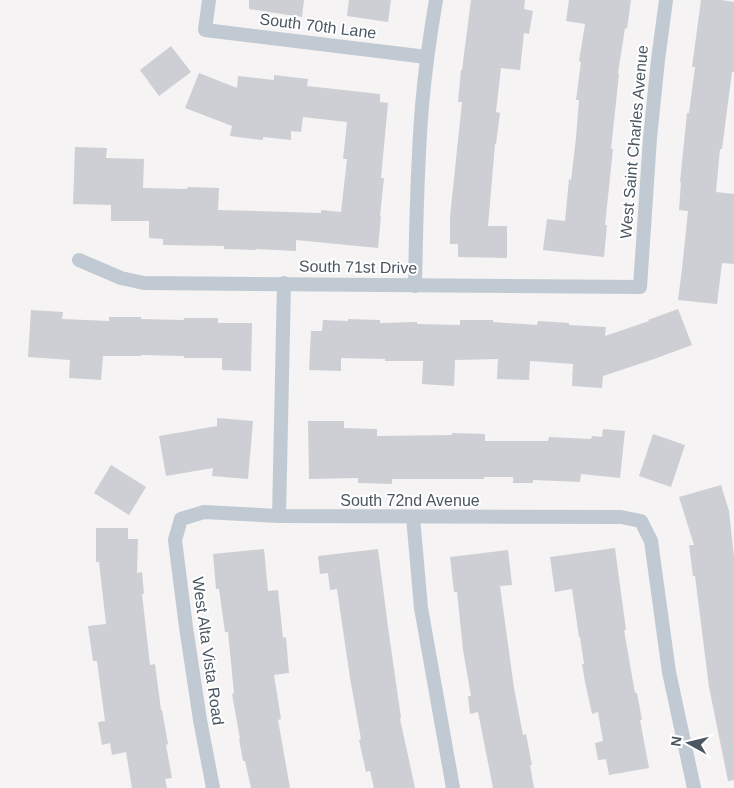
<svg xmlns="http://www.w3.org/2000/svg" width="734" height="788" viewBox="0 0 734 788" font-family="Helvetica,sans-serif">
	<rect width="100%" height="100%" fill="#f5f3f3"/>
	<g fill="#cdcfd5">
		<path d="M249 0H304L302 17 249 9Z"/>
		<path d="M349 0H391L388 22 347 16Z"/>
		<path d="M471 0H525L524 9 533 11 529 34 524 33 520 70 501 68 496 112 500 113 496 144H495L488 226H507V258L458 257V244H450V217L462 102H458L461 70H462Z"/>
		<path d="M569 0H631L627 29 625 28 618 73 619 74 611 149H613L605 225H607L604 257 543 250 547 219 565 221 569 179 571 180 576 138 579 100H576L581 62 579 61 585 24 566 21Z"/>
		<path d="M701 0H721L734 2V72H732L722 149H720L716 192 734 194V264L722 263 717 304 678 300 682 269 688 211 679 210 681 182H680L687 113H689L695 67H692Z"/>
		<path d="M171 46 191 72 159 96 140 70Z"/>
		<path d="M199 73 237 88 238 76 274 80V75L308 79 307 86 380 94V102L388 103 381 178H384L380 216H381L378 248 296 240V251L256 249V250L224 249V246L163 245V239L149 238V221H111V205L73 204 75 147 107 148 106 158 144 159 143 188 187 189 188 187 219 188 218 210 321 213V210L341 212 347 159H343L347 122 303 117 301 132 291 131V140L263 137V140L230 136 232 126 185 108Z"/>
		<path d="M678 309 692 345 654 359 603 376 602 388 572 386 573 364 530 361 529 380 497 379 498 359 455 360 454 386 422 384 423 361H385V359L341 358V371L309 370 311 331H322L323 320 348 321V319L380 320V323L417 322V324L460 325V320H493V322L537 325 538 321 569 323V325L606 327 605 336 649 321 648 320Z"/>
		<path d="M31 310 63 312 62 319 109 321V317H141V319L184 320V318H218V323H252L251 371 222 370V358H184V356L141 355V356H103L101 380 69 378 70 360 28 357Z"/>
		<path d="M217 418 253 421 248 479 212 476 213 468 166 476 159 436 217 426Z"/>
		<path d="M308 421H344V428L377 429V436L452 435V433L485 434V441H548L549 437 591 439 592 436 602 437 603 429 625 431 620 478 581 474 580 482 533 480V483H513V477H484V479H392V484L358 483V478L309 479Z"/>
		<path d="M653 434 685 445 671 487 639 476Z"/>
		<path d="M111 465 146 487 129 515 94 493Z"/>
		<path d="M721 485 729 511 734 557V780L728 781 709 687 695 576H693L689 545H694L679 497Z"/>
		<path d="M96 528H128V539H138L137 573 142 572 144 594H142L150 665 155 664 161 710H162L168 744 166 745 172 778 165 779 167 788H132L126 752 112 755 110 743 102 745 98 722 105 721 97 661H93L88 626 106 624 99 562H96Z"/>
		<path d="M615 548 626 630H624L635 693H637L642 720H640L649 768 609 775 606 759 598 760 595 743 603 741 598 712 592 714 585 682 582 664H584L580 637H579L572 589 555 592 550 557Z"/>
		<path d="M264 549 268 591 278 590 283 638 286 637 289 673 274 675 281 719 278 720 290 788H251L245 761H243L239 739H240L232 694 234 693 228 632H225L219 589H216L213 554Z"/>
		<path d="M378 549 388 627 401 718 400 719 415 788H374L370 771 366 772 359 740 361 739 350 678 337 589 330 590 328 573 320 574 318 556Z"/>
		<path d="M508 550 512 585 500 586 514 688 523 735 526 734 532 765H530L534 788H493L478 712 470 714 468 696H471L463 650 457 592H454L450 557Z"/>
	</g>
	<g fill="none" stroke-linecap="round" stroke-linejoin="round">
		<g stroke="#c1cad2" stroke-width="14">
			<path d="M209 0 205 30 427 57"/>
			<path d="M79 260 121 278 144 283 640 287 650 138 658 60 666 0"/>
			<path d="M415 286C416 226 417 166 422 106 425 71 430 35 436 0"/>
			<path d="M279 516 284 283"/>
			<path d="M413 517 421 608 453 788"/>
			<path d="M213 788 200 720 186 627 175 540 181 519 204 512 279 516 621 517 641 521 651 541 669 672 694 788"/>
		</g>
	</g>
	<g text-anchor="middle" dominant-baseline="central" stroke-width="4" stroke-linejoin="round" paint-order="stroke">
		<g font-size="16" fill="#4a5661" stroke="#fff">
			<text transform="translate(318 26) rotate(7)">South 70th Lane</text>
			<text transform="translate(634 142) rotate(-85)">West Saint Charles Avenue</text>
			<text transform="translate(358 267) rotate(1)">South 71st Drive</text>
			<text x="410" y="500">South 72nd Avenue</text>
			<text transform="translate(208 651) rotate(82)">West Alta Vista Road</text>
		</g>
	</g>
	<g transform="translate(689 743) rotate(278)" stroke="#ffffff" stroke-width="4" paint-order="stroke">
	<path d="M0-4L9 19L0 12L-9 19Z" fill="#4a5661"/>
	<text y="-8" font-size="14" font-weight="bold" text-anchor="middle" fill="#4a5661">N</text>
	</g>
</svg>
